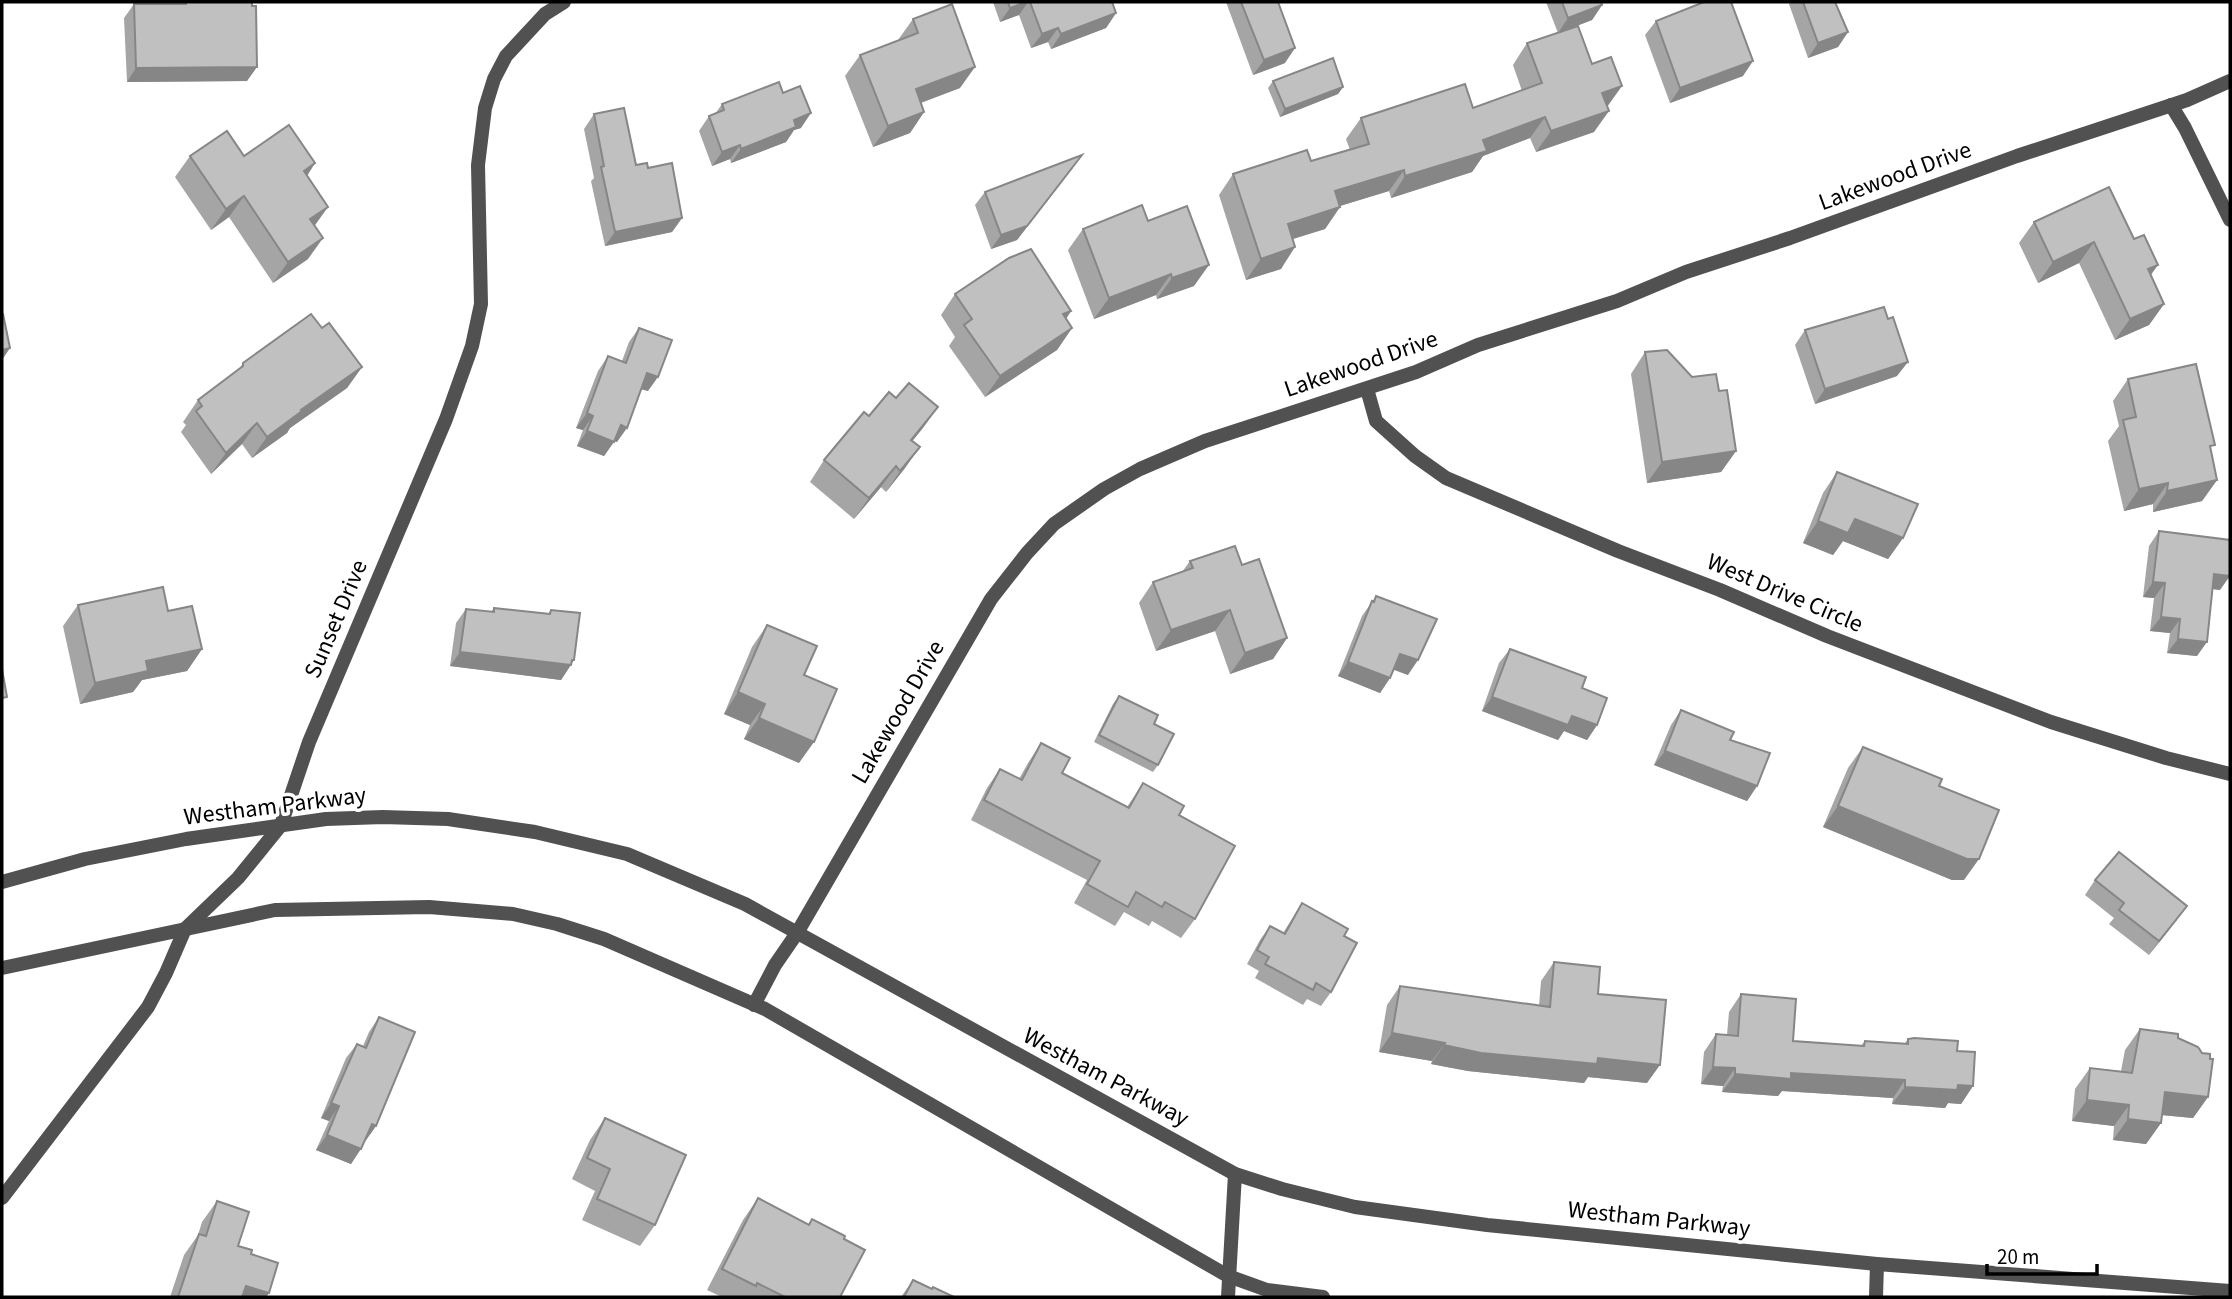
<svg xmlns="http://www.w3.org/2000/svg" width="2232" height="1299" viewBox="0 0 2232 1299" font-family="'Source Sans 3',sans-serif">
	<rect width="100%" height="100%" fill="#fff"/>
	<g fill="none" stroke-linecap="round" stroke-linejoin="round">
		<g stroke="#515151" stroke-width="14">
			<path d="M2171 105 2185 128 2230 220"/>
			<path d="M1367 389 1376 421 1415 456 1446 478 1618 551 1720 590 1827 636 2051 722 2166 758 2230 774"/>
			<path d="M2 882 85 859 186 839 326 819 383 817 448 819 535 832 627 854 745 904 1235 1174 1282 1189 1355 1207 1487 1225 1877 1264 2230 1291"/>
			<path d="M2 968 275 910 429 907 513 914 557 924 604 939 765 1009 1228 1276 1267 1290 1323 1297"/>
			<path d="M754 1005 775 965 797 933 991 599 1027 553 1054 524 1104 489 1140 469 1205 441 1416 372 1478 345 1617 301 1686 272 1790 238 2017 156 2187 100 2230 81"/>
			<path d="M2 1198 148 1007 166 973 185 929 238 878 281 825 309 742 446 419 472 346 481 304 478 165 485 108 494 79 506 56 545 14 564 2"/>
			<path d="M1228 1297 1235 1174"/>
			<path d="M1876 1297 1877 1264"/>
		</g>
	</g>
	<g fill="#a5a5a5">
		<path d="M179 2H252L247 81 127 82 124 18 134 4H178Z"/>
		<path d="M993 2H1112L1116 13 1106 28 1051 49 1048 42 1031 48 1019 15 1000 22Z"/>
		<path d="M1226 2H1278L1285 63 1253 75Z"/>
		<path d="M1546 2H1601L1602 5 1592 20 1558 33Z"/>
		<path d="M1790 2H1835L1848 32 1838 47 1808 58 1789 4Z"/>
		<path d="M913 19 960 88 921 103 924 112 910 133 873 147 845 76 860 55 898 40Z"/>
		<path d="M1656 21 1743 76 1670 103 1645 35Z"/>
		<path d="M1527 43 1607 107 1594 132 1536 152 1530 138 1483 156 1472 172 1391 198 1389 191 1340 206V207L1325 229 1293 239 1281 269 1246 280 1219 195 1233 174 1311 161 1350 150 1346 139 1361 118 1473 108 1522 91 1513 65Z"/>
		<path d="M1273 81 1343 87 1338 94 1280 117 1268 88Z"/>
		<path d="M783 93 801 128 794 130 786 142 731 163 730 159 712 166 699 131 709 116 715 114 722 104Z"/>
		<path d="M594 114 636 165 648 168 682 218 672 232 605 246 591 181 594 178 584 129Z"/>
		<path d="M190 156H244L315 163 307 176 308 259 273 283 229 217 211 230 175 177Z"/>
		<path d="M1073 168 1017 240 991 249 975 205 985 192Z"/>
		<path d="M2109 187 2164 304 2149 325 2115 340 2079 263 2038 283 2019 243 2034 222Z"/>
		<path d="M1148 221 1194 286 1157 299 1156 295 1094 319 1068 250 1083 229Z"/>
		<path d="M955 294 1071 311 1066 319 1072 328 1057 350 985 397 949 346 955 337 941 315Z"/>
		<path d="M322 328 362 367 347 388 290 428 287 433 252 458 242 444 211 474 181 432 186 425 183 422 198 400 238 371 243 363Z"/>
		<path d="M639 328 648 391 641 389 617 442 614 441 604 456 577 446 583 430 576 428 598 371 608 356 622 361 629 342Z"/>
		<path d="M1805 330 1897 376 1815 404 1795 345Z"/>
		<path d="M1645 352 1719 391 1736 451 1721 472 1647 483 1631 374Z"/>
		<path d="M2128 379 2211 451 2217 480 2202 501 2153 512V504L2124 511 2108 441 2119 426 2113 401Z"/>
		<path d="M896 398 938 407 912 441 905 468 886 492 881 487 854 519 810 482 824 460 869 416Z"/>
		<path d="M1837 472 1903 538 1888 559 1843 541 1833 555 1803 543 1823 493Z"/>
		<path d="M2159 531 2220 590 2213 589 2197 656 2167 653 2170 633 2150 631 2154 598 2143 597 2149 546Z"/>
		<path d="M1190 561 1242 565 1287 638 1273 659 1230 674 1215 631 1156 651 1139 603 1153 582 1182 572Z"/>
		<path d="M1376 596 1408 675 1394 670 1390 678 1380 693 1338 676 1362 616Z"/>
		<path d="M78 605 168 611 202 649 187 671 142 680 133 692 80 704 63 626Z"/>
		<path d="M494 608 548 614 551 610 571 665 561 680 450 666 456 623 466 609 491 612Z"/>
		<path d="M767 625 804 675 799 763 744 739 750 725 724 714 752 647Z"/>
		<path d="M1510 649 1582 688 1597 725 1587 740 1564 731 1558 740 1482 711 1499 663Z"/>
		<path d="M1119 696 1154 724 1158 765 1153 772 1094 742 1113 704Z"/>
		<path d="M1681 710 1730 740 1757 786 1747 801 1654 765 1671 725Z"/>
		<path d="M1041 743 1062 773 1127 807 1143 783 1179 815 1195 919 1181 938 1152 921 1149 926 1124 912 1115 926 1074 903 1087 880 971 820 987 788 1000 769 1019 779 1028 763Z"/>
		<path d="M1863 747 1939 786 1964 880H1952L1823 827 1848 768Z"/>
		<path d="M2095 880 2187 906 2149 955 2109 924 2114 918 2085 895Z"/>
		<path d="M1302 903 1344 936 1331 992 1321 1006 1307 999 1303 1005 1255 978 1259 971 1247 964 1260 940 1270 926 1283 933Z"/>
		<path d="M1554 962 1598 994 1647 1083 1588 1077 1584 1083 1468 1071 1431 1064 1432 1061 1379 1052 1387 1005 1400 986 1539 1006 1541 981Z"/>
		<path d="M1741 994 1793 1041 1861 1046 1865 1041 1905 1043 1908 1039 1957 1051 1973 1086 1961 1104 1948 1103 1945 1108 1892 1104 1893 1098 1782 1091 1778 1096 1722 1092 1723 1086 1701 1084 1704 1052 1716 1034 1727 1035 1729 1012Z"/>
		<path d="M379 1017 376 1126 366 1140H365L351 1164 316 1150 329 1121 321 1118 346 1058 357 1044 363 1046 369 1032Z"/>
		<path d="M2140 1029 2178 1038 2208 1097 2193 1118 2162 1115 2161 1123 2146 1144 2113 1140 2114 1126 2072 1121 2075 1089 2090 1068 2121 1071 2125 1050Z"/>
		<path d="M605 1118 655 1225 640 1246 582 1220 595 1191 572 1179 590 1140Z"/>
		<path d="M758 1198 808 1225 812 1219 844 1239 840 1297H722L707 1290 743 1220Z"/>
		<path d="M217 1201 238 1246 251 1254 269 1293 266 1297H170L184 1255 198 1235 202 1222Z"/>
		<path d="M913 1280 932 1289 954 1297H901Z"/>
	</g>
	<g fill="#868686">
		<path d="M1026 2H1028L1019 15 1000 22 1010 8Z"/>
		<path d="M1602 5 1592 20 1558 33 1568 18Z"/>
		<path d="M1116 13 1106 28 1051 49 1061 34Z"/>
		<path d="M1058 28 1048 42 1031 48 1042 34Z"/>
		<path d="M1848 32 1838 47 1808 58 1818 43Z"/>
		<path d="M1295 48 1285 63 1253 75 1264 60Z"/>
		<path d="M1753 61 1743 76 1670 103 1680 88Z"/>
		<path d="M257 67 247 81 127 82 136 68Z"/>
		<path d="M975 67 960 88 901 110 916 89Z"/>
		<path d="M1622 86 1607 107 1602 93Z"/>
		<path d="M1343 87 1338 94 1280 117 1285 109Z"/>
		<path d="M1609 111 1594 132 1536 152 1551 131Z"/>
		<path d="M924 112 910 133 873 147 888 126Z"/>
		<path d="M811 113 801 128 794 130 786 142 731 163 741 149 794 120Z"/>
		<path d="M1545 117 1530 138 1483 156 1472 172 1391 198 1405 176 1483 140Z"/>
		<path d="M740 145 730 159 712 166 722 152Z"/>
		<path d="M1082 155 1017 240 991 249 1001 235Z"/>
		<path d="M315 163 301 185 304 171Z"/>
		<path d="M1404 170 1389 191 1320 212 1335 191Z"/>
		<path d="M244 196 229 217 211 230 226 209Z"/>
		<path d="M328 207 313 228 310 219Z"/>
		<path d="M1340 207 1325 229 1273 245 1288 224Z"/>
		<path d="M682 218 672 232 605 246 615 232Z"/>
		<path d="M323 238 308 259 273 283 288 262Z"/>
		<path d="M2094 242 2079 263 2038 283 2053 262Z"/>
		<path d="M1295 247 1281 269 1246 280 1261 259Z"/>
		<path d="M1209 265 1194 286 1157 299 1172 278Z"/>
		<path d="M2158 265 2143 286 2148 269Z"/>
		<path d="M1171 274 1156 295 1094 319 1109 298Z"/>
		<path d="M2164 304 2149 325 2115 340 2130 319Z"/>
		<path d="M1071 311 1056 333 1063 314Z"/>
		<path d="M1072 328 1057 350 985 397 1000 376Z"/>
		<path d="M10 348 2 360V350Z"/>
		<path d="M1908 362 1897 376 1815 404 1825 389Z"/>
		<path d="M362 367 347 388 290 428 287 433 252 458 267 437 301 410Z"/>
		<path d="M647 373 658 377 648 391 637 388Z"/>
		<path d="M938 407 923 428 896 461 911 440Z"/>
		<path d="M587 413 593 416 583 430 576 428Z"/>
		<path d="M257 423 242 444 211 474 226 453Z"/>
		<path d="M621 425 627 428 617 442 611 440Z"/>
		<path d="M587 431 614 442 604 456 577 446Z"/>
		<path d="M920 447 905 468 886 492 900 471Z"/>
		<path d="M1736 451 1721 472 1647 483 1662 462Z"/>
		<path d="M896 466 881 487 854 519 869 498Z"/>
		<path d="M2217 480 2202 501 2153 512 2167 491Z"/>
		<path d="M2168 483 2153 504 2124 511 2139 489Z"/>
		<path d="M1855 519 1903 538 1888 559 1843 541 1833 555 1803 543 1818 521Z"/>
		<path d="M2214 574 2230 576 2220 590 2204 588Z"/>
		<path d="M2153 582 2165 583 2154 598 2143 597Z"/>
		<path d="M1230 610 1215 631 1156 651 1171 630Z"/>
		<path d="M2161 617 2180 619 2170 633 2150 631Z"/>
		<path d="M1287 638 1273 659 1230 674 1245 653Z"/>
		<path d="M2178 639 2207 642 2197 656 2167 653Z"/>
		<path d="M202 649 187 671 142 680 133 692 80 704 95 683 146 661Z"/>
		<path d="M460 652 572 660H574L561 680 450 666Z"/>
		<path d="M1400 654 1418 660 1408 675 1390 668Z"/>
		<path d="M1348 662 1390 678 1380 693 1338 676Z"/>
		<path d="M738 692 765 704 750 725 724 714Z"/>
		<path d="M1492 697 1572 716 1597 725 1587 740 1564 731 1558 740 1482 711Z"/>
		<path d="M759 718 814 742 799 763 744 739Z"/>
		<path d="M1665 751 1757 786 1747 801 1654 765Z"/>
		<path d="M1838 806 1979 859 1964 880H1952L1823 827Z"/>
		<path d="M2187 906 2176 921 2149 955 2159 941Z"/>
		<path d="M1392 1033 1445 1043 1432 1061 1379 1052Z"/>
		<path d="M1444 1045 1598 1058 1660 1065 1647 1083 1588 1077 1584 1083 1468 1071 1431 1064Z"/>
		<path d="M1713 1067 1735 1068 1723 1086 1701 1084Z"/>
		<path d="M1791 1073 1905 1080 1893 1098 1782 1091 1778 1096 1722 1092 1735 1074Z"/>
		<path d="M1958 1085 1973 1086 1961 1104 1948 1103 1945 1108 1892 1104 1905 1087Z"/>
		<path d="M2165 1092 2208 1097 2193 1118 2150 1114Z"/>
		<path d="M2087 1100 2129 1105 2114 1126 2072 1121Z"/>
		<path d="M331 1103 339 1106 329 1121 321 1118Z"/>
		<path d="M2128 1119 2161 1123 2146 1144 2113 1140Z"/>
		<path d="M372 1124 376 1126 366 1140 362 1138Z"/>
		<path d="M327 1135 361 1149 351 1164 316 1150Z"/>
		<path d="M246 1286 269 1293 266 1297H238Z"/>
	</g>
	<g fill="#c0c0c0" stroke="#868686" stroke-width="2">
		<path d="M186 2H252V6H256L257 67 136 68 134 4H186Z"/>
		<path d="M1008 2H1026L1010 8Z"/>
		<path d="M1030 2H1112L1116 13 1061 34 1058 28 1042 34Z"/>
		<path d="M1241 2H1278L1295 48 1264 60Z"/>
		<path d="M1562 2H1601L1602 5 1568 18Z"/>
		<path d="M1704 2H1731L1753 61 1680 88 1656 21Z"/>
		<path d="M1803 2H1835L1848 32 1818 43Z"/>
		<path d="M952 4 975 67 916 89 924 112 888 126 860 55 918 33 913 19Z"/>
		<path d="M1578 26 1592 64 1611 57 1622 86 1602 93 1609 111 1551 131 1545 117 1483 140 1487 151 1405 176 1404 170 1335 191 1340 207 1288 224 1295 247 1261 259 1233 174 1307 150 1311 161 1369 144 1361 118 1465 84 1473 108 1542 83 1527 43Z"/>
		<path d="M1333 58 1343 87 1285 109 1273 81Z"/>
		<path d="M779 82 783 93 800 86 811 113 794 120 796 127 741 149 740 145 722 152 709 116 724 110 722 104Z"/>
		<path d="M624 108 636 165 647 163 648 168 672 163 682 218 615 232 601 167 604 166 594 114Z"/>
		<path d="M289 125 315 163 304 171 328 207 310 219 323 238 288 262 244 196 226 209 190 156 227 131 244 156Z"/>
		<path d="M1082 155 1027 226 1001 235 985 192Z"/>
		<path d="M2109 187 2134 239 2144 235 2158 265 2148 269 2164 304 2130 319 2094 242 2053 262 2034 222Z"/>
		<path d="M1142 205 1148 221 1187 206 1209 265 1172 278 1171 274 1109 298 1083 229Z"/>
		<path d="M1031 249 1071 311 1063 314 1072 328 1000 376 964 325 972 319 955 294 1009 258Z"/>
		<path d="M1884 307 1888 319 1893 317 1908 362 1825 389 1805 330Z"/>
		<path d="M2 314H3L10 348 2 350Z"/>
		<path d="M311 314 322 328 329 323 362 367 301 410 302 411 267 437 257 423 226 453 196 411 202 406 198 400 243 366V363Z"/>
		<path d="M639 328 672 340 658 377 647 373 627 428 621 425 614 442 587 431 593 416 587 413 608 356 626 363Z"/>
		<path d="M1667 350 1692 377 1716 374 1719 391 1727 390 1736 451 1662 462 1645 352Z"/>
		<path d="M2196 364 2215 445 2210 446 2217 480 2167 491 2168 483 2139 489 2123 420 2136 417 2128 379Z"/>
		<path d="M909 383 938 407 911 440 920 447 900 471 896 466 869 498 824 460 864 412 869 416 889 392 896 398Z"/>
		<path d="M1837 472 1918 504 1903 538 1855 519 1848 533 1818 521Z"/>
		<path d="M2159 531 2230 540V576L2214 574 2207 642 2178 639 2180 619 2161 617 2165 583 2153 582Z"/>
		<path d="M1235 546 1242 565 1259 559 1287 638 1245 653 1230 610 1171 630 1153 582 1193 568 1190 561Z"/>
		<path d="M163 587 168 611 192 606 202 649 146 661 148 671 95 683 78 605Z"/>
		<path d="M1376 596 1437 619 1418 660 1400 654 1390 678 1348 662 1372 601 1374 602Z"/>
		<path d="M494 608 550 614 551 610 580 613 574 660H572L571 665 460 652 466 609 494 612Z"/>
		<path d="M767 625 817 646 804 675 837 689 814 742 759 718 765 704 738 692Z"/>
		<path d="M1510 649 1586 677 1582 688 1607 698 1597 725 1572 716 1568 725 1492 697Z"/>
		<path d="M2 669 7 697 2 698Z"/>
		<path d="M1119 696 1158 715 1154 724 1174 734 1158 765 1099 735Z"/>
		<path d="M1681 710 1734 732 1730 740 1770 753 1757 786 1665 751Z"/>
		<path d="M1041 743 1070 758 1062 773 1129 808 1143 783 1184 806 1179 815 1235 846 1195 919 1165 902 1162 907 1136 892 1128 907 1087 884 1100 861 984 800 1000 769 1022 780Z"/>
		<path d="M1863 747 1942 779 1939 786 1999 810 1979 859H1967L1838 806Z"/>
		<path d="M2119 852 2187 906 2159 941 2119 910 2124 903 2095 880Z"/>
		<path d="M1302 903 1348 929 1344 936 1357 943 1331 992 1316 983 1313 990 1265 964 1269 957 1257 950 1270 926 1285 934Z"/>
		<path d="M1554 962 1600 967 1598 994 1666 1000 1660 1065 1598 1058 1597 1064 1481 1053 1444 1045 1445 1043 1392 1033 1400 986 1550 1007Z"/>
		<path d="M1741 994 1796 999 1793 1041 1864 1046 1865 1041 1908 1044V1039L1914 1038 1958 1041 1957 1051 1975 1052 1973 1086 1958 1085 1957 1090 1905 1087V1080L1791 1073V1079L1735 1074V1068L1713 1067 1716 1034 1738 1036Z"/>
		<path d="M379 1017 415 1032 376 1126 372 1124 361 1149 327 1135 339 1106 331 1103 357 1044 366 1048Z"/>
		<path d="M2140 1029 2178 1034V1038L2198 1047 2202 1053 2210 1054V1059H2213L2208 1097 2165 1092 2161 1123 2128 1119 2129 1105 2087 1100 2090 1068 2132 1073Z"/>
		<path d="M605 1118 686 1155 655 1225 597 1199 610 1169 587 1158Z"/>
		<path d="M758 1198 809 1225 812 1219 845 1236 844 1239 865 1250 840 1297H785L757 1283 756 1286 722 1269Z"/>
		<path d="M217 1201 249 1212 238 1246 252 1250 251 1254 278 1263 269 1293 246 1286 242 1297H178L199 1234 206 1236Z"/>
		<path d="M913 1280 932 1289 933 1287 954 1297H904Z"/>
	</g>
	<g text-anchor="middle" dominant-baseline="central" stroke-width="7" stroke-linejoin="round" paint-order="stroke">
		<g font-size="24" fill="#000" stroke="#fff">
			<text transform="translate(1895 176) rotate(-20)">Lakewood Drive</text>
			<text transform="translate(1361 364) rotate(-19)">Lakewood Drive</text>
			<text transform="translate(1785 593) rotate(23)">West Drive Circle</text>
			<text transform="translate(336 619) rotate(-67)">Sunset Drive</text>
			<text transform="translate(898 712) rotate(-60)">Lakewood Drive</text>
			<text transform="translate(275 806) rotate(-7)">Westham Parkway</text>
			<text transform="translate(1106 1077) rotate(28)">Westham Parkway</text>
			<text transform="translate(1659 1219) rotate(6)">Westham Parkway</text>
		</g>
	</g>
	<rect width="2232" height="1299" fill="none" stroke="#000000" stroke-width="7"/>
	<path d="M1987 1264v10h110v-10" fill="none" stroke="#000000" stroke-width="3.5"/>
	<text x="1997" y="1264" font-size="21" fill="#000000" stroke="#ffffff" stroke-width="5" paint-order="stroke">20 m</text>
</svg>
